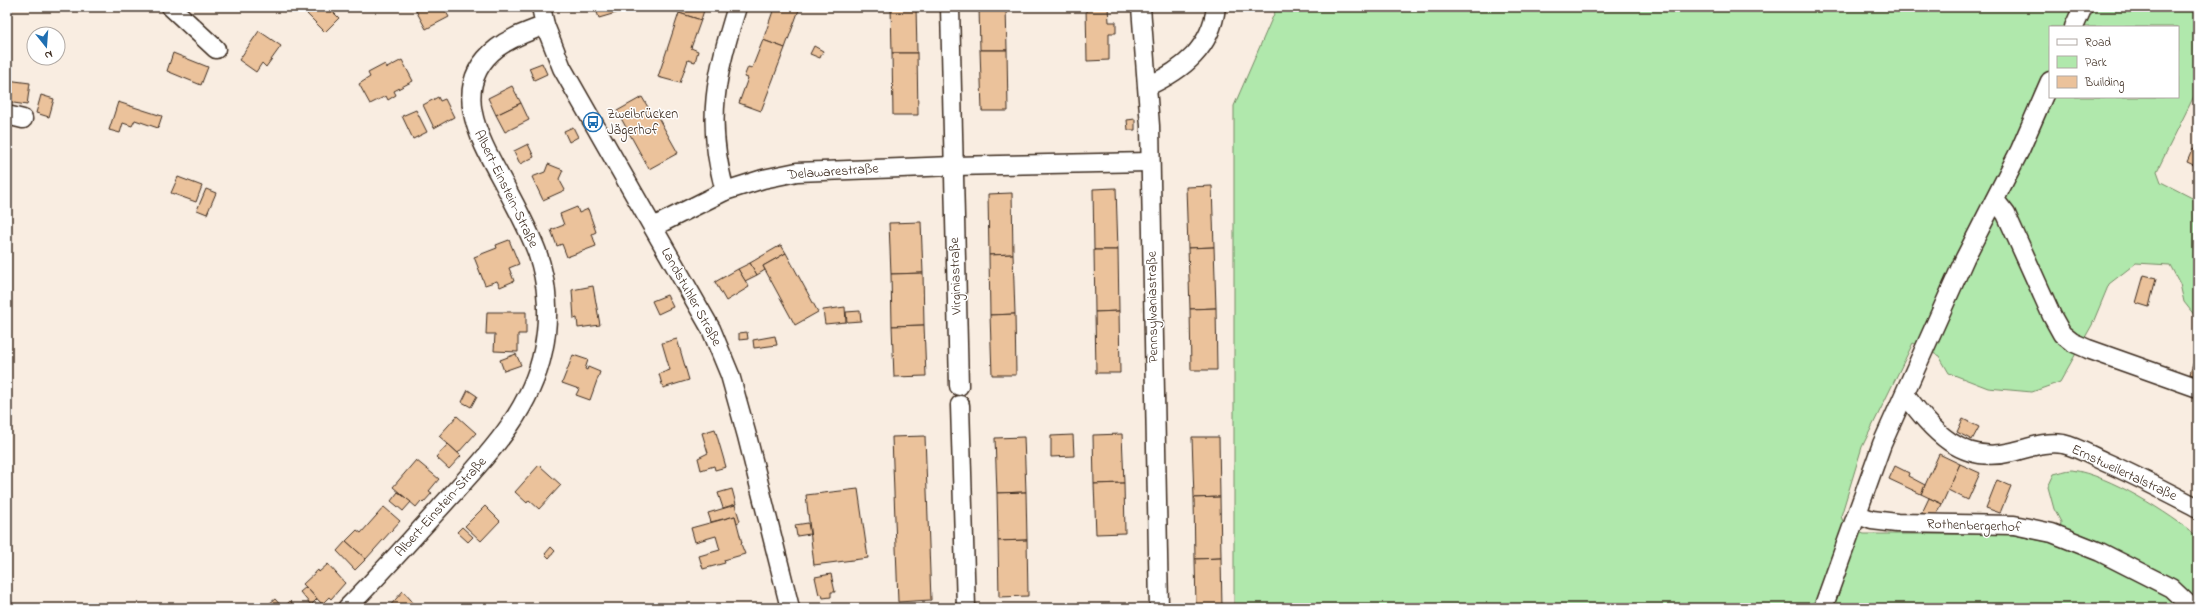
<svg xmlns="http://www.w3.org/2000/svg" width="2205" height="615" viewBox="0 0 2205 615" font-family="'Indie Flower',sans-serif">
	<rect width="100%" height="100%" fill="#f9ede1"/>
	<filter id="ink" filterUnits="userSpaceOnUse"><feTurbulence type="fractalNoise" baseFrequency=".025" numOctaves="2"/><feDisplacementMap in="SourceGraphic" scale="8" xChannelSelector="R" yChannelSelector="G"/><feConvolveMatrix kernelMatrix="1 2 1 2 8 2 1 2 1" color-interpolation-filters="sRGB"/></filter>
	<g filter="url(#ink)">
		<path fill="#b0e8ac" stroke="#768965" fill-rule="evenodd" d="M1277 7H2198V88L2157 171 2161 182 2198 201V316H2195L2184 302 2180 284 2170 265 2136 263 2109 284 2092 325 2060 382 2032 392 1988 388 1949 373 1939 356 1913 343 1862 447 1841 516 1845 527 1864 534H2008L2058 544 2061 522 2054 509 2048 487 2054 474C2059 473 2066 470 2072 470 2109 475 2169 513 2198 537V608H1234V106ZM2050 27H2178V97H2050Z"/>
		<g fill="#ebc29b" stroke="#3b2a1e">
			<path d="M314 7H328L339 18 325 32 307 14Z"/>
			<path d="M414 7H443L449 17 426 29Z"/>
			<path d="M595 7H636L599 18Z"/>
			<path d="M681 7H705L701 20 679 13Z"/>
			<path d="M769 7H800L785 48 763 40 773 11 768 9Z"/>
			<path d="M891 7H916L917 53H892Z"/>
			<path d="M979 7H1006L1007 50H980Z"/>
			<path d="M1086 7H1108L1109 22H1116V33H1109V60L1087 61Z"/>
			<path d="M679 13 701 20 691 48 698 51 695 62 688 60 680 83 658 77Z"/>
			<path d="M259 31 281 46 266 67 262 63 256 72 239 60Z"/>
			<path d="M763 40 785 48 761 111 739 103 748 78 744 77 748 67 752 68Z"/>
			<path d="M814 46 823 51 820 58 810 54Z"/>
			<path d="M980 50H1007L1008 111H982Z"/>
			<path d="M173 53 208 67 201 85 167 71Z"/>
			<path d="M892 53H917L918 115H893Z"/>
			<path d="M402 60 413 81 394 91 396 95 388 100 386 96 370 104 359 84 370 77 368 73 385 64 387 68Z"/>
			<path d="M542 63 547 74 534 80 529 68Z"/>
			<path d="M7 80 30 83 27 105 7 102Z"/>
			<path d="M512 86 521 103 496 115 488 98Z"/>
			<path d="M41 95 54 99 49 117 36 113Z"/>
			<path d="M438 97 440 101 445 99 454 117 434 128 423 105Z"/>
			<path d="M642 97 652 114 655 112 678 153 649 169 617 111Z"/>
			<path d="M118 102 162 116 158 128 135 120 132 126 123 123 120 133 109 130Z"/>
			<path d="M521 103 529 120 505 132 496 115Z"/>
			<path d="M416 110 427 132 413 139 402 116Z"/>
			<path d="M1135 119V130H1128L1127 120Z"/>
			<path d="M573 127 578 137 569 142 564 131Z"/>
			<path d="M528 144 534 157 520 164 514 151Z"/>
			<path d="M2193 148 2198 150V167L2187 162Z"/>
			<path d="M548 164 563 170 559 179 565 190 543 200 532 177 545 172Z"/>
			<path d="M178 177 202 186 196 202 171 193Z"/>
			<path d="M1212 186 1214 247 1188 248 1186 187Z"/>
			<path d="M1116 188 1118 250H1094L1093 189Z"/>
			<path d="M206 189 216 193 207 214 197 210Z"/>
			<path d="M1012 193 1013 254 989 255 988 194Z"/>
			<path d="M577 207 579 213 588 209 596 232 592 234 596 246 567 257 562 244 557 246 551 230 564 225 560 214Z"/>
			<path d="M921 222 923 273 891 274 889 223Z"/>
			<path d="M509 240 519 264 509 268 514 281 500 287 497 281 485 285 474 257 497 248 496 245Z"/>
			<path d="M781 245 786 253 763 266 765 270 757 275 750 263Z"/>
			<path d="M1214 247 1216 308 1190 309 1188 248Z"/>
			<path d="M1094 250H1118L1119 311 1095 312Z"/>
			<path d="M786 253 818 312 795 325 763 266Z"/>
			<path d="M1013 254 1015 314 990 315 989 255Z"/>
			<path d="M750 263 757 275 745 281 738 269Z"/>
			<path d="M738 269 749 287 726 301 715 282Z"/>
			<path d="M923 273 924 325 892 326 891 274Z"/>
			<path d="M2144 275 2156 278 2149 307 2136 303Z"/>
			<path d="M593 286 600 325 578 328 577 318 574 319 572 290Z"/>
			<path d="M667 295 673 307 658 314 652 301Z"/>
			<path d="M845 307 846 322 825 324 823 310Z"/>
			<path d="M1216 308 1217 370H1191L1190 309Z"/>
			<path d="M860 311 861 321 847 322 846 312Z"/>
			<path d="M1119 311 1120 373H1096L1095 312Z"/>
			<path d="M487 312H526V334H518V352L494 351 495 334H486Z"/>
			<path d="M1015 314 1016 375H992L990 315Z"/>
			<path d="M924 325 926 376 894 377 892 326Z"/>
			<path d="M747 332 748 339 739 340V333Z"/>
			<path d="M775 336 777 345 754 348 753 340Z"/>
			<path d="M677 339 689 380 663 388 659 374 670 370 662 343Z"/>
			<path d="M2198 348V377L2190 374Z"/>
			<path d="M516 354 521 365 504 371 500 360Z"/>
			<path d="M573 355 588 360 585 369 587 370 588 367 600 372 590 400 576 395 579 389 562 383Z"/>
			<path d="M468 390 477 396 471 407 462 402Z"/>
			<path d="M457 416 476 433 458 453 439 436Z"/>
			<path d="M1963 419 1979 427 1972 440 1957 432Z"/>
			<path d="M715 429 726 467 715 470 714 466 701 470 698 458 708 453 702 433Z"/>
			<path d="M1122 434 1124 483 1094 484 1093 435Z"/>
			<path d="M1073 435 1074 456 1051 457V436Z"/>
			<path d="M925 436 931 600 898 602 892 437Z"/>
			<path d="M1024 437 1026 492 997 493 995 438Z"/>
			<path d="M1192 437H1219L1220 497 1194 498Z"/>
			<path d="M448 444 461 456 449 469 436 457Z"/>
			<path d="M1939 454 1960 464 1942 504 1921 494Z"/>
			<path d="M416 460 439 479 429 491 432 493 423 503 421 501 416 507 393 487Z"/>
			<path d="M1960 464 1980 473 1968 500 1948 490Z"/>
			<path d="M539 465 561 485 539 509 529 500 527 503 515 492Z"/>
			<path d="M1895 466 1909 473 1908 476 1925 485 1921 494 1889 479Z"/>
			<path d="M1997 480 2011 486 2000 513 1986 508Z"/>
			<path d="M1124 483 1125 533 1096 534 1094 484Z"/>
			<path d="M732 489 736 504 723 508 718 493Z"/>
			<path d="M858 489 868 558 814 565 806 495Z"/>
			<path d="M398 492 411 502 403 511 391 501Z"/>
			<path d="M1026 492 1027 540 998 541 997 493Z"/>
			<path d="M1220 497 1221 558 1195 559 1194 498Z"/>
			<path d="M1929 498 1942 504 1936 516 1920 517Z"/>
			<path d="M735 505 740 521 737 523 735 516 711 522 708 513Z"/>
			<path d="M485 506 500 521 481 541 465 526Z"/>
			<path d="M384 507 400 521 366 559 346 541 357 530 361 533Z"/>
			<path d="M735 516 742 543 741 544 745 554 724 560 725 563 703 569 699 556 720 550 716 536 695 542 691 528Z"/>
			<path d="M808 523 810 534 797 536 795 525Z"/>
			<path d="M462 527 473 537 468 542 457 532Z"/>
			<path d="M1027 540 1028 596 999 597 998 541Z"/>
			<path d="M346 541 366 559 355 570 337 551Z"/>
			<path d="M551 547 555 551 549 558 545 554Z"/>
			<path d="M1221 558 1222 608H1196L1195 559Z"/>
			<path d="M328 564 345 583 331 599 329 597 322 604 303 584 318 570 319 572Z"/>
			<path d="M831 574 835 592H831V597L823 598 822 594 819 595 815 577Z"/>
			<path d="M306 587 317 599 311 605 300 592Z"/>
			<path d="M403 591 418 608H388Z"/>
			<path d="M275 599 283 608 290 601 297 608H264Z"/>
		</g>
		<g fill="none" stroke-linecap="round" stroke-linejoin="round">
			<defs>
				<g id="minor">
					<path d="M171 7 216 49"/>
					<path d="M541 7 545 25 562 68 711 329 730 375 747 436 790 608"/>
					<path d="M950 7 959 386"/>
					<path d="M1141 7 1150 126 1159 608"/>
					<path d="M2074 27 2083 7"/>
					<path d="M1148 86C1183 70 1211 48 1216 7"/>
					<path d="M7 115 23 119"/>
					<path d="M725 191C705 120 716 75 737 7"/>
					<path d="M1995 200 2006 214 2052 316 2062 334 2072 342 2088 349 2198 388"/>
					<path d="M653 227 725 191 763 179 797 172 953 166 1149 162"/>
					<path d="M1905 394C1933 431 1961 465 2012 452 2029 448 2045 441 2063 444 2077 447 2092 456 2105 462 2137 476 2167 492 2198 508"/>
					<path d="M960 405 966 608"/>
					<path d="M1858 515 1872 520 1897 523 2014 525 2052 533 2100 552 2171 588 2192 608"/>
					<path d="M347 608C379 576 409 542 439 509 482 461 530 415 543 351 550 319 548 283 537 252 528 228 515 205 503 182 480 140 448 86 497 48 511 37 528 32 545 25"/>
					<path d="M1823 608 1882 444 1965 258 2020 150 2050 81"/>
				</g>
			</defs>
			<use href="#minor" stroke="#3b2a1e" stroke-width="21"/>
			<use href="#minor" stroke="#fff" stroke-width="18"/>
		</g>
	</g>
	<defs>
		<symbol id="bus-ring" viewBox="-11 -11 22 22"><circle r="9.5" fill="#fff" stroke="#1f6fb2" stroke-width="1.5"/><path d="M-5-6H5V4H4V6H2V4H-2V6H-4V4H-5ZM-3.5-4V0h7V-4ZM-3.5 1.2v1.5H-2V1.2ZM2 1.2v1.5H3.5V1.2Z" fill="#1f6fb2"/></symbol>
	</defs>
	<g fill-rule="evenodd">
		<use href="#bus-ring" x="582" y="111" width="22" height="22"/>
	</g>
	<g text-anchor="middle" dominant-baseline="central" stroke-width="3" stroke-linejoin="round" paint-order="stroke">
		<g font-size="14" fill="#3b2a1e" stroke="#fff" text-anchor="start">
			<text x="607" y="114">Zweibrücken<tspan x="607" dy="16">Jägerhof</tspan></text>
		</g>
		<g font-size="14" fill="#3b2a1e" stroke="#fff">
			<text transform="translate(833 172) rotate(-4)">Delawarestraße</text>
			<text transform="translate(506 189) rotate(64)">Albert-Einstein-Straße</text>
			<text transform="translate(956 276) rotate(-92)">Virginiastraße</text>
			<text transform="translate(691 297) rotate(61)">Landstuhler Straße</text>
			<text transform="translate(1153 307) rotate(-91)">Pennsylvaniastraße</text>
			<text transform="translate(2124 473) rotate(25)">Ernstweilertalstraße</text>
			<text transform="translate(441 507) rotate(-48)">Albert-Einstein-Straße</text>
			<text transform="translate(1974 526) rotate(2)">Rothenbergerhof</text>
		</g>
	</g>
	<rect width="2205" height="615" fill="none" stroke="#fff" stroke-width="24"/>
	<rect x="12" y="12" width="2181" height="591" fill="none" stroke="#3b2a1e" stroke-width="1.5" filter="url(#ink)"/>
	<rect x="2049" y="26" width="130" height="72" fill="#ffffff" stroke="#b1aaa5"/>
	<rect x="2057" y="39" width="20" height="6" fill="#ffffff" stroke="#b1aaa5"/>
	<text x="2085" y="46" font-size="12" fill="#3b2a1e">Road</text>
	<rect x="2057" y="56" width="20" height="12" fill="#b0e8ac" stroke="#b1aaa5"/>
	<text x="2085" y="66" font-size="12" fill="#3b2a1e">Park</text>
	<rect x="2057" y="76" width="20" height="12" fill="#ebc29b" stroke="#b1aaa5"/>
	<text x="2085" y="86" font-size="12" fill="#3b2a1e">Building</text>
	<g transform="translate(46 46) rotate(163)"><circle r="19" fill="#ffffff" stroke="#b1aaa5"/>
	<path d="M0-3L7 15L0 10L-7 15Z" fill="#1f6fb2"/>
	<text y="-6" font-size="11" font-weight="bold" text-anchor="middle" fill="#3b2a1e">N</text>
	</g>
</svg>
